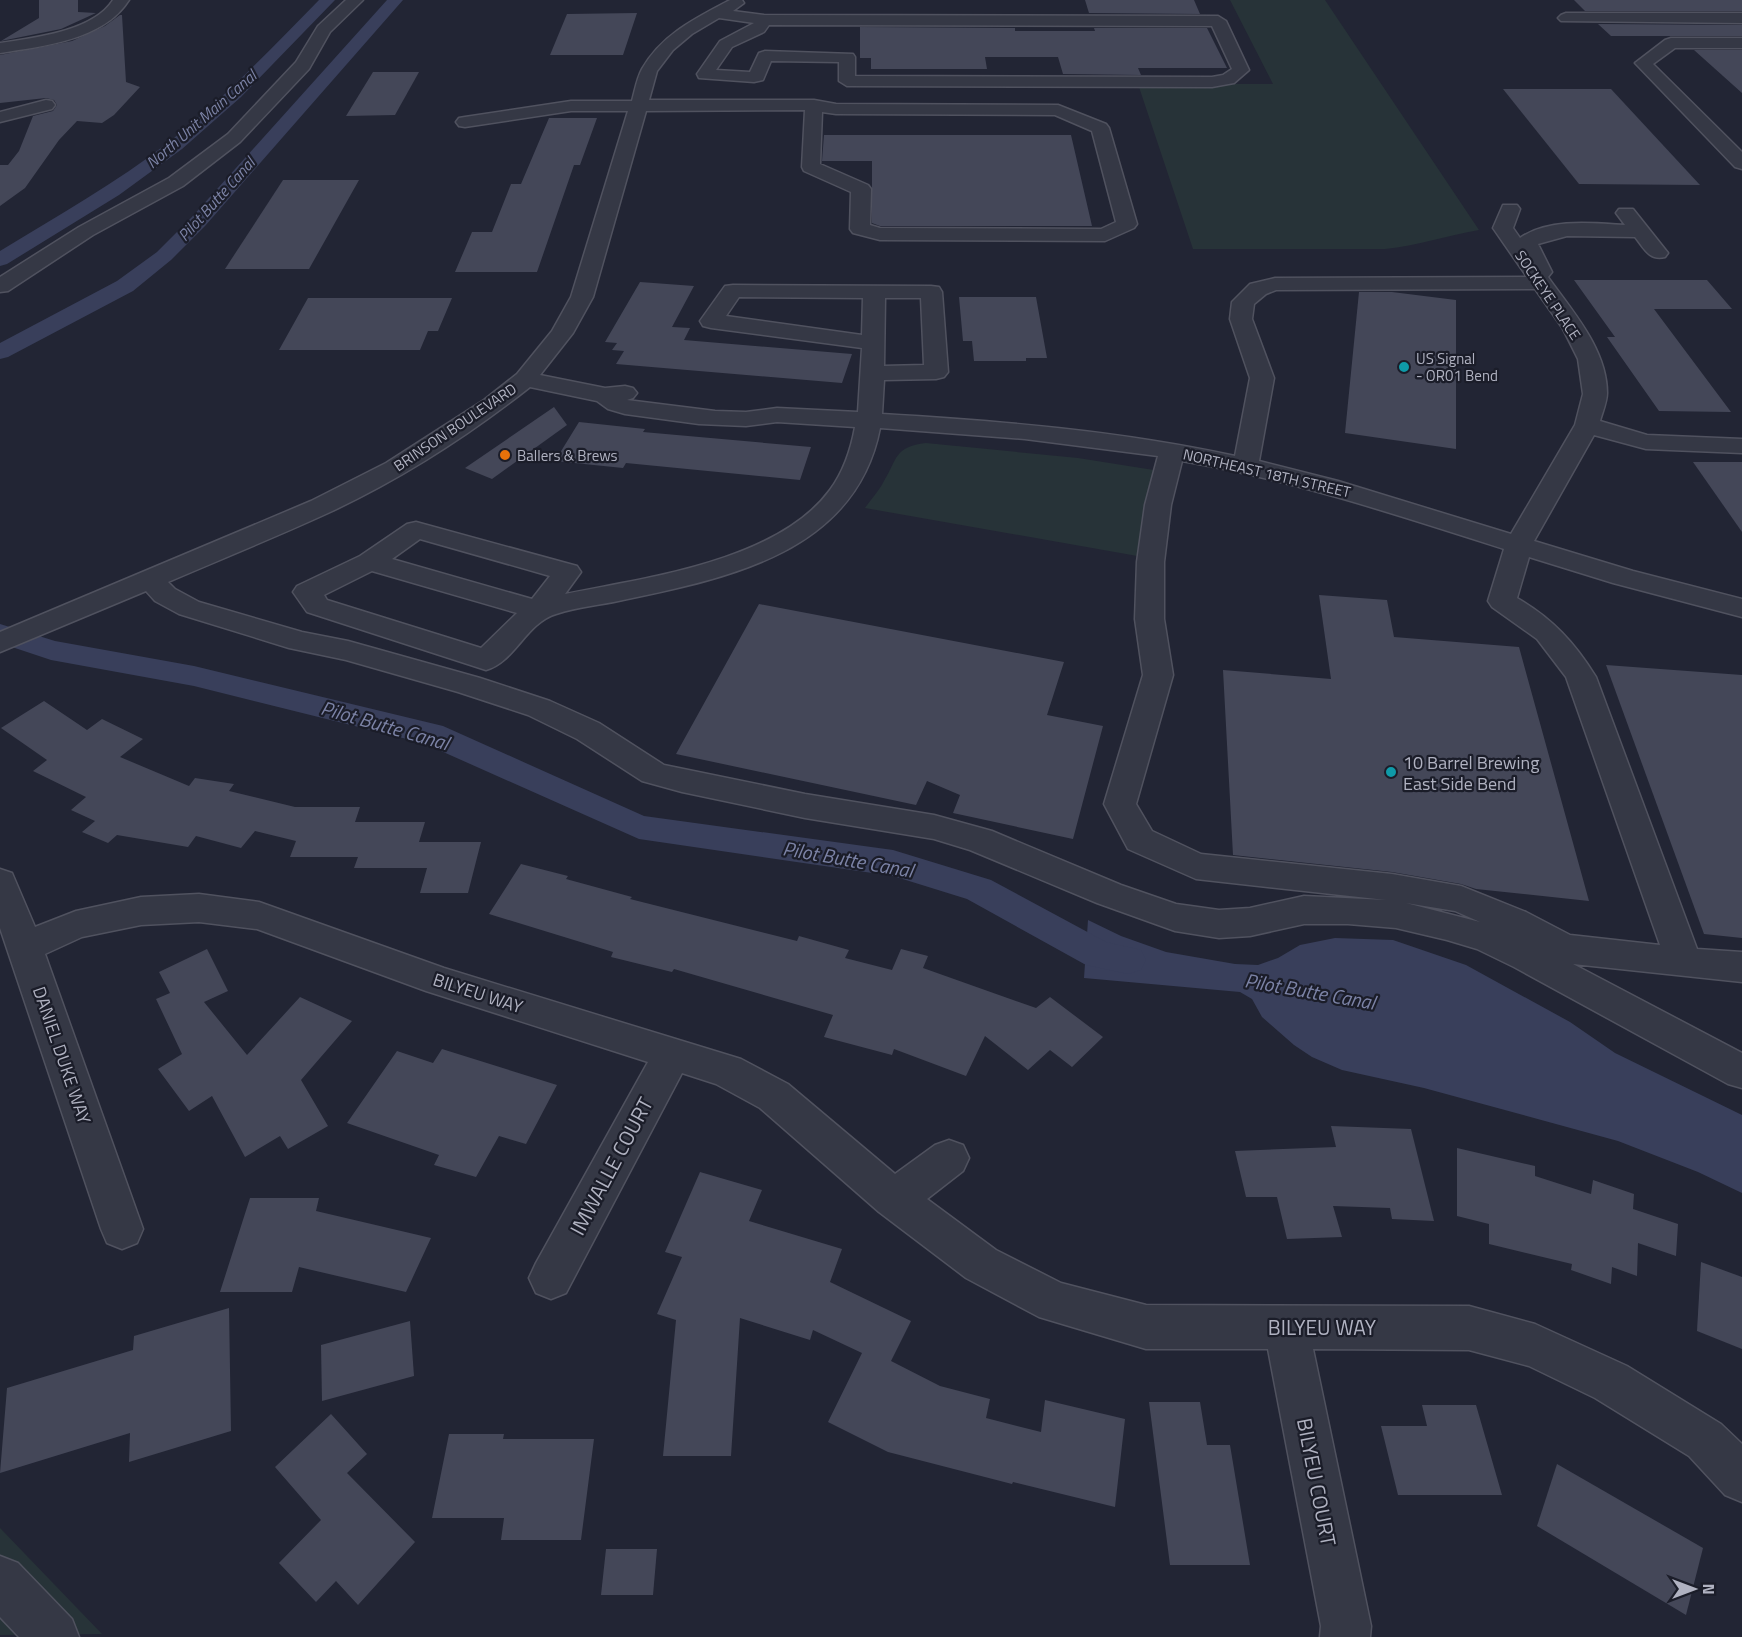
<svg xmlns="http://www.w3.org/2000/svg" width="1742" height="1637" viewBox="0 0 1742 1637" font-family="'Titillium Web',sans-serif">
	<rect width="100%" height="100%" fill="#222534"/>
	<g fill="#273338">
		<path d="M1230 0H1325L1479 230C1448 235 1417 246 1385 249H1193L1138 84H1273Z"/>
		<path d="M926 443 1078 458 1160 471 1143 557 865 508C871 499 879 491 884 481 898 458 894 447 926 443Z"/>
		<path d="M0 1528 102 1634 0 1635Z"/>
	</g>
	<path fill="#393f5b" d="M1088 920 1121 936 1166 952 1235 964 1258 965 1278 958 1300 945 1335 938 1393 940 1466 965 1570 1022 1615 1053 1742 1115V1193L1698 1172 1618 1141 1424 1088 1342 1070 1312 1057 1294 1045 1262 1017 1252 999 1240 992 1084 978Z"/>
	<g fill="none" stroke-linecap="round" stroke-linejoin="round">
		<g fill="#393f5b" fill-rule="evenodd">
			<path d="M319 0H335L241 97 182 149 119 195 7 264 0 266V251C57 216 116 183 169 142 223 99 271 49 319 0Z"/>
			<path d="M387 0H403L205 226 171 260 133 291 8 357 0 359V343L117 281 157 252 191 218Z"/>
			<path d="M0 624 55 641 194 666 443 726 644 816 893 850 991 880 1106 942 1141 950 1146 960 1141 970 1128 974 1086 965 967 899 893 876 639 839 423 743 194 686 51 660 0 643Z"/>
		</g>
	</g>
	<g fill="#444758">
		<path d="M39 0H78V12L96 13 61 29 1 41 39 18Z"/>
		<path d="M1085 0H1194L1200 14 1089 13Z"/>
		<path d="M1574 0H1742V11H1585Z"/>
		<path d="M637 13 623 55H550L567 14Z"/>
		<path d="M120 15H122L126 82 140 87 114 115 102 123 77 121 59 140 25 188 0 206V165H8L19 151 33 116 53 111 57 105 54 100 46 98 0 103V55L72 41 105 26Z"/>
		<path d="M1598 24 1742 25V36H1611Z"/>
		<path d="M860 27 1015 28V31H1095L1094 28H1207L1227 68H1138L1141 75 1063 74 1058 57H985L987 69H871V58H860Z"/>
		<path d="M1694 50H1742V93Z"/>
		<path d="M373 72H419L395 115 346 116Z"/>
		<path d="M1503 89H1611L1700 185 1579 184Z"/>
		<path d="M549 118H597L580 165H574L537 272H455L472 232H492L511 184H521Z"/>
		<path d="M824 135H1071L1092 226H880L872 223V161H822Z"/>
		<path d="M283 180H359L309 269H225Z"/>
		<path d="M1574 280H1707L1732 309H1654L1731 412 1659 411 1607 337H1615Z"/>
		<path d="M640 282 694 286 672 327 690 328 684 340 852 354 842 383 616 364 624 351 612 350 617 343 605 342Z"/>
		<path d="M1359 292H1392L1456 300V449L1345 433Z"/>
		<path d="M959 297H1036L1047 358H1026V361H974L972 341H963Z"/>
		<path d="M308 298H452L438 331H428L420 350H279Z"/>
		<path d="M554 407 567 425 492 479 465 468Z"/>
		<path d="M579 422 645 429 643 432 811 447 800 480 626 463 623 468 555 461Z"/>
		<path d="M1693 462H1742V532Z"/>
		<path d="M1319 595 1387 600 1394 637 1519 647 1589 901 1476 889 1461 884 1392 872 1233 855 1223 670 1331 679Z"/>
		<path d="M759 604 1064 662 1047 715 1103 726 1073 839 953 813 960 795 927 781 916 805 676 754Z"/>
		<path d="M1606 665 1742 675V938L1704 934Z"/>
		<path d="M44 701 87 730 102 719 143 739 120 757 189 786 195 778 234 784 229 791 295 807H360L355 822H425L419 842H481L468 893H420L427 868H354L358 857H290L296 841 255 831 241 848 196 836 188 847 117 835 108 843 82 832 95 821 71 810 86 797 33 771 47 760 1 728Z"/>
		<path d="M521 864 568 876 566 879 632 897 630 899 797 941 799 936 849 950 845 958 892 970 901 949 928 956 923 968 1036 1008 1050 997 1103 1037 1072 1067 1050 1050 1028 1070 985 1036 966 1076 894 1049 892 1055 824 1037 833 1015 674 969 672 972 611 957 613 952 489 914Z"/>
		<path d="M207 949 228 991 204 1002 247 1055 300 997 352 1021 301 1080 328 1126 288 1149 280 1136 245 1157 212 1096 189 1111 158 1069 182 1054 156 999 170 993 159 972Z"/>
		<path d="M442 1049 557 1085 526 1144 499 1136 476 1177 434 1165 439 1155 347 1123 397 1051 433 1063Z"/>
		<path d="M1331 1126 1411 1129 1434 1221 1392 1219 1390 1208 1333 1206 1342 1237 1287 1239 1277 1197H1246L1235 1151 1336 1147Z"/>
		<path d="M1457 1148 1535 1166V1176L1591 1194 1593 1180 1634 1194 1633 1209 1678 1224 1676 1256 1638 1243 1637 1276 1612 1267 1611 1284 1571 1270 1572 1264 1489 1244V1224L1457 1216Z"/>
		<path d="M700 1172 762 1190 749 1221 842 1249 830 1282 911 1321 891 1361 940 1386 990 1399 986 1418 1041 1432 1045 1400 1125 1419 1115 1507 1013 1482 1012 1484 888 1452 828 1422 862 1353 813 1330 810 1340 740 1318 731 1456H663L676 1320 657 1314 682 1257 665 1252Z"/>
		<path d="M250 1198H319L316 1211 431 1238 406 1292 299 1267 292 1292H220Z"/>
		<path d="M1701 1262 1742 1277V1349L1697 1331Z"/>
		<path d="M229 1308 231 1431 129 1462 130 1433 0 1473 7 1388 133 1350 134 1336Z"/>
		<path d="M410 1321 414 1376 322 1401 321 1345Z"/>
		<path d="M1149 1402H1200L1207 1445H1230L1250 1565H1170Z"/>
		<path d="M1422 1405H1476L1502 1495H1398L1381 1426H1427Z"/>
		<path d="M331 1414 367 1454 347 1473 415 1542 358 1605 336 1581 316 1602 279 1563 321 1520 275 1467Z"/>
		<path d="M449 1434H504L503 1439H594L581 1540H501L504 1518H432Z"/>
		<path d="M1557 1464 1703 1548 1686 1615 1537 1526Z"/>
		<path d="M606 1549H657L653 1595H601Z"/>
	</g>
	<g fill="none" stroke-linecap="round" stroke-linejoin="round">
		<defs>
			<g id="minor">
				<path d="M113 0H129C104 40 43 46 0 53V43C34 38 94 31 113 0Z"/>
				<path d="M346 0H363L330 32 309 69 240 142 183 186 93 235 8 291 0 292V277L79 227 169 178 228 134 296 62 318 26Z"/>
				<path d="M730 0H742L744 3 733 11 764 15 1218 16 1226 21 1249 70 1234 83 1212 87 847 86 839 81V62L771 61 763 80 754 82 699 78 697 74 720 41 754 23 719 18 692 34 673 50 657 71 649 100H814L836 104 1058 105 1106 124 1109 128 1137 224 1134 228 1105 241 880 240 853 233 850 229 851 192 804 171 802 167 805 110 646 111 593 297 573 333 540 375 605 388 625 386 633 388 637 393 633 398 627 400 715 411 746 412 777 408 858 412 862 348 711 328 703 326 700 321 725 286 733 285 931 286 939 287 942 292 948 372 944 377 936 379 884 380 882 414C1000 421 1119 431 1235 456L1250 378 1230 319 1232 302 1250 284 1275 278 1527 277 1493 228 1503 205H1517L1520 209 1513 228 1520 238C1549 218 1592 223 1625 225L1616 213 1619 209H1633L1668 253 1665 257C1649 261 1644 248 1635 237L1567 236 1538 244 1552 272 1548 277C1572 311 1607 349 1607 393 1607 402 1602 413 1600 421L1647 435 1742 439V453L1646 449 1594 435 1534 541 1633 571 1742 599V617L1613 583 1529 557 1517 598C1552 618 1575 643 1596 677L1697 949 1742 952V982L1573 964 1742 1053V1088L1728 1084 1514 967 1477 949 1447 940 1396 928 1348 924H1304L1250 936 1219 938 1175 931 1097 903 970 850 934 839 805 818 682 792 642 781 577 739 528 715 458 692 346 660 289 648 179 614 155 601 146 591 0 652V632L311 501 386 463 484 400 517 374 552 331 571 297 628 111H571L465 127 459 126 456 122 459 118 465 117 571 101H632C635 90 637 78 642 69 662 34 696 18 730 0ZM769 25 1212 26 1232 69 1223 75 1212 77 855 76V57L853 54 765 51 759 53 750 72 716 70 732 47 764 32ZM822 112 836 114 1055 115 1092 131 1116 222 1101 229 880 228 870 225 871 189 868 185 820 164ZM1535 289 1563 329 1578 359 1583 394 1575 425 1511 534 1338 481 1259 461 1274 378 1252 319 1254 304 1266 294 1276 290ZM739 297 863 298 862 335 726 316ZM885 298H921L924 365 884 366ZM530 387 597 401 608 409 625 414 699 424 746 426 777 422 855 427C851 449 844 471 830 490 778 561 646 578 565 594L581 572 577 566 416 522 407 524 360 556 297 586 293 592 307 612 486 670C515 662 526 623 556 614 577 607 601 605 623 600 729 578 856 552 880 428L1025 439 1158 456 1145 505 1137 562 1135 619 1143 675 1104 804 1128 849 1196 879 1386 900 1304 896 1250 908 1219 910 1176 904 1121 885 992 831 934 815 805 794 664 765 599 723 550 701 480 678 348 641 302 632 199 602 175 589 168 582C221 559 276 537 328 513 399 480 468 436 530 387ZM1182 461C1292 480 1398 515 1504 549L1488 601 1492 607 1537 639 1566 677 1660 945 1570 935 1526 912 1461 886 1392 874 1201 854 1152 831 1136 804 1173 675 1164 619V562L1171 505ZM420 539 550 576 532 599 392 559ZM372 571 517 613 481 648 327 600 324 595ZM1406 903 1455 911 1480 922Z"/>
				<path d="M1566 13H1742V23L1561 21 1558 18 1561 15Z"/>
				<path d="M1671 38H1742V48H1675L1653 64 1742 152V169L1735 167 1635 63 1665 40Z"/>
				<path d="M46 100 52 101 55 105 52 109 0 122V112Z"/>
				<path d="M0 869 12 873 35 927 76 911 141 897 199 894 259 902 444 968 741 1059 788 1084 895 1174 935 1145 949 1140 963 1145 969 1158 963 1171 927 1199 996 1250 1061 1283 1146 1305 1469 1306 1535 1324 1627 1366 1721 1424 1742 1444V1502L1725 1495 1689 1456 1595 1398 1529 1366 1469 1350 1313 1349 1371 1626 1370 1637H1320L1321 1626 1268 1349H1146L1039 1317 966 1278 879 1212 760 1108 716 1084 682 1073 566 1293 551 1299 536 1293 529 1278 536 1263 648 1062 426 991 257 929 199 922 141 925 82 937 45 954 143 1229 137 1243 122 1249 107 1243 101 1229 0 928Z"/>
				<path d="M0 1556 18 1563 72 1619 79 1637H19L0 1617Z"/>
			</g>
		</defs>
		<use href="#minor" stroke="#50525f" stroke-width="3"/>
		<use href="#minor" fill="#353845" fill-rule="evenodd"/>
	</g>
	<g fill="#0f9aa8" stroke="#1b1d29" stroke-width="2">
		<circle cx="1404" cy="367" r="6"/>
		<circle cx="1391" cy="772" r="6"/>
	</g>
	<circle fill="#e8710a" stroke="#1b1d29" stroke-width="2" cx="505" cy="455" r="6"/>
	<g text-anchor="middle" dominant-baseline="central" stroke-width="4.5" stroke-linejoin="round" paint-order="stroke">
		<g font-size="15" fill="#b0b2c1" stroke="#1b1d29">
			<text transform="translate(1548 295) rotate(56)">SOCKEYE PLACE</text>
			<text transform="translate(455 427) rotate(-34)">BRINSON BOULEVARD</text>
			<text transform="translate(1267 473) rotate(13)">NORTHEAST 18TH STREET</text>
		</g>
		<g font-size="15" fill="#b0b2c1" stroke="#1b1d29" text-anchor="start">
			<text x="1416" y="358">US Signal<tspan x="1416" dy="17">- OR01 Bend</tspan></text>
			<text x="517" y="455">Ballers &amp; Brews</text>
		</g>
		<g font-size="16" font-style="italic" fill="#7c83a6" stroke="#1b1d29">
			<text transform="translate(201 119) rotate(-41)">North Unit Main Canal</text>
			<text transform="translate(216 199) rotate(-48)">Pilot Butte Canal</text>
		</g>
		<g font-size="18" fill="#b0b2c1" stroke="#1b1d29" text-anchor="start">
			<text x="1403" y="762">10 Barrel Brewing<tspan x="1403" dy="21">East Side Bend</tspan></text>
		</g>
		<g font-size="18" fill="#b0b2c1" stroke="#1b1d29">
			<text transform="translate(478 993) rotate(18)">BILYEU WAY</text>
			<text transform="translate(62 1055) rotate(71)">DANIEL DUKE WAY</text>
		</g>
		<g font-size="20" font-style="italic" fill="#7c83a6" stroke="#1b1d29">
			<text transform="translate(385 725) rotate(16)">Pilot Butte Canal</text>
			<text transform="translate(848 859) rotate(10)">Pilot Butte Canal</text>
			<text transform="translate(1310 991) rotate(10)">Pilot Butte Canal</text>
		</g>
		<g font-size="21" fill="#b0b2c1" stroke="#1b1d29">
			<text transform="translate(611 1166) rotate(-62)">IMWALLE COURT</text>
			<text x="1322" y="1327">BILYEU WAY</text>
			<text transform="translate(1317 1482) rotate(79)">BILYEU COURT</text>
		</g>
	</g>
	<g transform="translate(1694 1589) rotate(90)" stroke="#1b1d29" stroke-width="4.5" paint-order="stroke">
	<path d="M0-4.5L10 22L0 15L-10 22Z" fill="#b0b2c1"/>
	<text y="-9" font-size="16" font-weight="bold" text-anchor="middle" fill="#b0b2c1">N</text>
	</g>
</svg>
